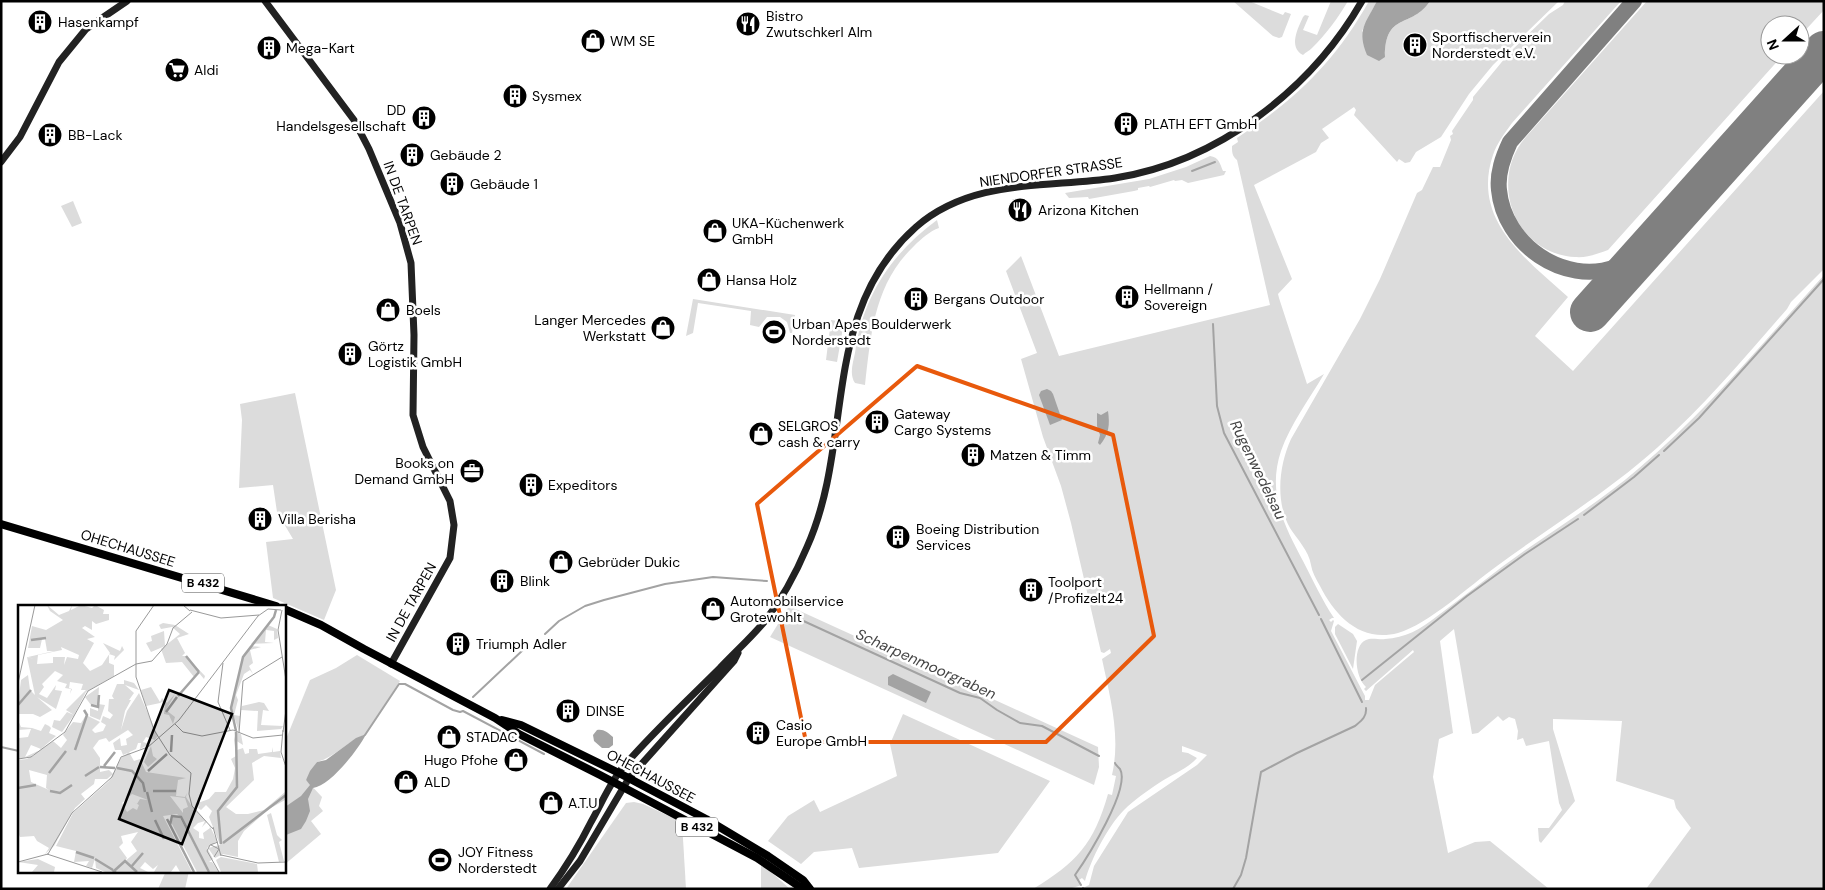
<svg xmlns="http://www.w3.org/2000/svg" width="1825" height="890" viewBox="0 0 1825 890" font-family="'DM Sans',sans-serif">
	<rect width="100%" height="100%" fill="#fff"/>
	<g fill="#dcdcdc">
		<path d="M1233 1H1249L1283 15 1285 12 1291 14 1282 37 1279 38 1273 36Z"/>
		<path d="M1331 1H1348C1338 18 1326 34 1312 48 1309 51 1306 52 1303 55 1288 47 1298 28 1303 17L1305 15 1309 16 1303 30 1317 35Z"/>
		<path d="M1369 1H1377L1362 31 1385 57C1385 11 1412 29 1430 1H1559L1493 65 1469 94 1441 137 1416 152 1410 162 1405 163 1399 159 1397 162 1354 115 1356 110 1354 107 1322 129 1329 138 1321 143 1316 152 1254 185 1292 279 1278 294 1279 298 1307 384 1324 374C1310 398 1290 425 1281 451 1267 493 1284 525 1303 561 1313 580 1322 600 1334 618H1332L1329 620 1331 622 1333 620 1334 621 1331 631 1365 696V700H1369L1375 685 1414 652 1413 650 1366 691 1364 689 1366 687C1355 678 1352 646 1366 640 1371 637 1380 640 1385 639 1405 638 1421 629 1436 617 1466 595 1494 572 1524 551 1563 524 1602 500 1638 469 1707 411 1764 341 1824 275V889H1646L1691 828 1676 808 1674 800 1616 781 1622 721 1553 719V729L1575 801 1541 843 1539 841 1538 828H1549L1562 810 1559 803 1549 741 1526 746 1523 738 1517 740 1518 731 1515 719 1509 717 1503 721 1498 716 1478 733 1472 734 1454 629 1440 641 1453 733 1439 739 1433 777 1448 853 1475 842 1490 841 1549 889H1081L1089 885 1094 866 1128 812 1197 765 1207 755 1182 746V752L1188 753 1197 758C1186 770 1172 774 1159 783 1147 791 1134 800 1124 810 1108 826 1091 859 1085 881L1082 878 1079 880 1082 885 1069 889H1033C1076 863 1094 844 1108 794L1112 795 1116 776 1112 775C1121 736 1110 697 1102 659L1111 653 1110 649 1104 653 1101 652 1071 523 1061 486 1043 437 1021 359 1037 353 1006 271 1021 256 1059 356 1270 305 1237 160C1232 156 1232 152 1232 146L1238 142 1237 138C1295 100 1335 62 1369 1Z"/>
		<path d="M1565 1H1621L1512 123C1505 133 1497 143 1493 155 1471 220 1526 259 1568 297L1535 336 1573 371 1824 91V269L1791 302 1787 309C1746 356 1705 405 1658 447 1608 492 1551 526 1497 566 1469 586 1429 624 1398 633 1361 643 1335 616 1320 586 1316 579 1312 572 1311 565 1309 551 1297 539 1290 528 1275 502 1279 465 1291 439L1360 319 1380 279 1417 193 1422 190 1433 167H1440L1451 140 1450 136 1453 134 1452 131 1473 100V97L1510 52 1549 14 1563 5Z"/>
		<path d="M1647 1H1824V10L1800 36V25H1770V55H1783L1608 250C1597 254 1587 258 1575 257 1515 254 1488 182 1525 138Z"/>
		<path d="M1210 156C1219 157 1220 164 1223 171H1226L1224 175 1188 183 1182 180 1175 181 1174 180 1150 187 1149 186 1138 188V190L1134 191 1089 199 1088 197 1069 198 1065 193 1149 179 1186 167Z"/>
		<path d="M73 201 82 223 72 227 61 206Z"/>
		<path d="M937 220 939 228C930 231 921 239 914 246 874 284 871 334 865 385L855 383C849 374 853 363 855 353 863 296 891 254 937 220Z"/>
		<path d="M693 299 795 315 792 333H790L787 322 780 317H767L759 327 750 325 751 311 698 303 693 333 686 336Z"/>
		<path d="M831 320 844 322 837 362 826 360Z"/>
		<path d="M295 393 336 590 324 620 273 598 266 542 293 539 277 512 273 485 239 488 242 420 240 404Z"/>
		<path d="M789 606 1098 747 1099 767 1094 785 770 637Z"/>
		<path d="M1338 624 1353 634 1357 641 1353 669 1335 634V627Z"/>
		<path d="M357 655 400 681 366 734C348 741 335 757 317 762L306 780 322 797 319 806 323 811 311 821 321 834 284 865V744L310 680 336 668Z"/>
		<path d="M903 714 1050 781 998 853 859 868 852 848 814 852 801 864 768 841 788 816 814 800 820 812 897 776 890 744Z"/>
		<path d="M634 802 643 804 682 822 686 889H566L626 803Z"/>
		<path d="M761 863 790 889H761Z"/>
		<path d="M166 871H189L185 889H158Z"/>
	</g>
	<g fill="#a3a3a3">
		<path d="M1377 1H1430C1412 29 1385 11 1385 57L1379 61 1367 55C1357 30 1365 24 1377 1Z"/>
		<path d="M1047 389 1051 391 1053 394 1062 420 1050 425 1039 395 1041 391Z"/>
		<path d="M1108 411C1110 425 1109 434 1100 445L1098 443 1100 435 1097 426V413L1101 415Z"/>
		<path d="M893 674 931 692 926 703 888 685V677Z"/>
		<path d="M597 730C604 729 607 732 613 737V745L609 748H602L594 741 593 735Z"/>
		<path d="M366 734C359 749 330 786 313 788L308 799 310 811 306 821 301 829 286 835 284 834 285 807 301 796 310 785 306 780 310 771 317 762 326 760 356 738Z"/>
	</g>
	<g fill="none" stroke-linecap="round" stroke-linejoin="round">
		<g stroke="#a3a3a3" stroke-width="2">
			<path d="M1192 171 1215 162"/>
			<path d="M1213 324 1217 406 1224 433 1319 615"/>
			<path d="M1664 451 1699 418 1824 279"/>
			<path d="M1584 515 1634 477 1659 455"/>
			<path d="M797 618 960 693 980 698 997 710 1020 723 1042 726 1099 756"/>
			<path d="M1321 619 1362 702"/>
			<path d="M545 634 559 621 585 606 604 600 665 584 713 577 767 581"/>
			<path d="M1362 680 1467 596 1525 554 1578 519"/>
			<path d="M473 697 524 649"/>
			<path d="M365 735 399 684H405L453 710 460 712 463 711 544 754"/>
			<path d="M1 747 19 751"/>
			<path d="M1081 885 1075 875C1087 858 1131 788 1120 769 1120 769 1115 764 1115 763"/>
			<path d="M1083 888 1084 889"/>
			<path d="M1233 889 1241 875 1246 858 1261 772 1297 753 1355 726C1361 721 1367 717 1366 708"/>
		</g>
		<path stroke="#808080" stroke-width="16" d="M1634 1 1510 142C1503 157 1497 173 1499 190 1504 244 1563 286 1616 267 1630 262 1640 253 1651 244"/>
		<path stroke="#808080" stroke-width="40" d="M1590 312 1824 51"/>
		<g stroke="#222" stroke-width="7">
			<path d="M265 1 354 120 369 149 387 192 400 223 411 263 414 335 413 415 423 447 450 501 454 525 450 558 391 664"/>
			<path d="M1 162 20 137 59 62 86 29 127 1"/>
			<path d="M550 889C566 867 579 846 591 822 602 803 610 782 624 766 654 731 688 700 720 668 735 652 751 638 765 621 782 599 796 573 807 547 855 440 819 313 916 227 972 178 1047 188 1115 178 1217 162 1311 90 1362 1"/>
			<path d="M558 889 580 861 629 778 734 661 738 653"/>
		</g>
		<g stroke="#000" stroke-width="8">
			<path d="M1 524 276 606"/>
			<path d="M284 609 321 625 364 649 495 718 519 734 600 775 757 858 803 889"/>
			<path d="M502 720 521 725 619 773 706 819 768 856 803 880 810 889"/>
		</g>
	</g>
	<path fill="none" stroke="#e8590c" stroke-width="4" stroke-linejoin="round" d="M917 366 1113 435 1154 636 1046 742H806L757 504Z"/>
	<defs>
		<symbol id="building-disc" viewBox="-11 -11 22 22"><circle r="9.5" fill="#000" stroke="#fff"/><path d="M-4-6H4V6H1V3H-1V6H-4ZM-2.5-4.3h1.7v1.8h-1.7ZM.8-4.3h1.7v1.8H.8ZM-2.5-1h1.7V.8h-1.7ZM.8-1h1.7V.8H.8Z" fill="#fff"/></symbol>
		<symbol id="restaurant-disc" viewBox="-11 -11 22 22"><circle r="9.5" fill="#000" stroke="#fff"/><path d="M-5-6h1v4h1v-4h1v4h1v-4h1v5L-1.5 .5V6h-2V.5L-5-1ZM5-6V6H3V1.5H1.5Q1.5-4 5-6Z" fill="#fff"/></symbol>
		<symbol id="shop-disc" viewBox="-11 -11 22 22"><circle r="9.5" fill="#000" stroke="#fff"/><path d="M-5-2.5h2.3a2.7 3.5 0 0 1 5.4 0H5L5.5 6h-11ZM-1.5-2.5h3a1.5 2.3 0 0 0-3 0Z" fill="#fff"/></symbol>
		<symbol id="supermarket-disc" viewBox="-11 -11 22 22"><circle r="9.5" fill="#000" stroke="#fff"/><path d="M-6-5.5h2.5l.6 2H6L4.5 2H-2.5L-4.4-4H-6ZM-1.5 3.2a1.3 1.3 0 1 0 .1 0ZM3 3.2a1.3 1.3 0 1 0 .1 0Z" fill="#fff"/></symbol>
		<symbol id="stadium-disc" viewBox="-11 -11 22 22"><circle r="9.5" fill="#000" stroke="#fff"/><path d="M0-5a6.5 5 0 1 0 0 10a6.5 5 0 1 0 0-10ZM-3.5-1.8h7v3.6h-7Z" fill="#fff"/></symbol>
		<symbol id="office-disc" viewBox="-11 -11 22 22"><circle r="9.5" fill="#000" stroke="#fff"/><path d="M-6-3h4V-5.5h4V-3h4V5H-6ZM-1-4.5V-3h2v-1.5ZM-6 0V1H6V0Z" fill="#fff"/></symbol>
	</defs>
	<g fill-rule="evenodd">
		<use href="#building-disc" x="26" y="8" width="28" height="28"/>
		<use href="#restaurant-disc" x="734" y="10" width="28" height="28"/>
		<use href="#shop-disc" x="579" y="27" width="28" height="28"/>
		<use href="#building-disc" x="1401" y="31" width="28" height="28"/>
		<use href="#building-disc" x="255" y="34" width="28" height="28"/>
		<use href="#supermarket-disc" x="163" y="56" width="28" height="28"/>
		<use href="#building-disc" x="501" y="82" width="28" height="28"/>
		<use href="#building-disc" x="410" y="104" width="28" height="28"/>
		<use href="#building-disc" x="1112" y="110" width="28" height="28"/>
		<use href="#building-disc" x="36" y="121" width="28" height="28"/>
		<use href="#building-disc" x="398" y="141" width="28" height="28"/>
		<use href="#building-disc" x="438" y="170" width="28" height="28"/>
		<use href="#restaurant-disc" x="1006" y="196" width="28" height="28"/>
		<use href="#shop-disc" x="701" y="217" width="28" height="28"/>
		<use href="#shop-disc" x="695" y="266" width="28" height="28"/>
		<use href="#building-disc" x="1113" y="283" width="28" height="28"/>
		<use href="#building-disc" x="902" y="285" width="28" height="28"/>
		<use href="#shop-disc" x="374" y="296" width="28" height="28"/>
		<use href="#shop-disc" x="649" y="314" width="28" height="28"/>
		<use href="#stadium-disc" x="760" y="318" width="28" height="28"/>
		<use href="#building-disc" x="336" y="340" width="28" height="28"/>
		<use href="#building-disc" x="863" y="408" width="28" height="28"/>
		<use href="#shop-disc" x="747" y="420" width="28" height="28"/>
		<use href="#building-disc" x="959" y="441" width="28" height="28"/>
		<use href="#office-disc" x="458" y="457" width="28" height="28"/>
		<use href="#building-disc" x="517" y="471" width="28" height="28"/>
		<use href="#building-disc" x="246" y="505" width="28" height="28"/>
		<use href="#building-disc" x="884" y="523" width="28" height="28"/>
		<use href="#shop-disc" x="547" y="548" width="28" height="28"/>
		<use href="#building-disc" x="488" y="567" width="28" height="28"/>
		<use href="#building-disc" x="1017" y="576" width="28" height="28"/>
		<use href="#shop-disc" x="699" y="595" width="28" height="28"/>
		<use href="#building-disc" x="444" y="630" width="28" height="28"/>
		<use href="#building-disc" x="554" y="697" width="28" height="28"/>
		<use href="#building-disc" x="744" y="719" width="28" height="28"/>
		<use href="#shop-disc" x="435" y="723" width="28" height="28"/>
		<use href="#shop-disc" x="502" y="746" width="28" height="28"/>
		<use href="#shop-disc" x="392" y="768" width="28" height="28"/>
		<use href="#shop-disc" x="537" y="789" width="28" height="28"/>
		<use href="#stadium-disc" x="426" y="846" width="28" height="28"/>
	</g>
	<g text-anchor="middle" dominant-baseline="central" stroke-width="5" stroke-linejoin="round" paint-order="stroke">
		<g fill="#fff" stroke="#4c4c4c" stroke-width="1">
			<rect x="182" y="573.5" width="42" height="19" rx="4"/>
			<rect x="676" y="817.5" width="42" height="19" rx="4"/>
		</g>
		<g font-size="12" font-weight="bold" fill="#000">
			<text x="203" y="583">B 432</text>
			<text x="697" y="827">B 432</text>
		</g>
		<g font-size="14" fill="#000" stroke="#fff" text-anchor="start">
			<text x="766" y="16">Bistro<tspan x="766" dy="16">Zwutschkerl Alm</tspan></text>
			<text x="58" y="22">Hasenkampf</text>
			<text x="1432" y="37">Sportfischerverein<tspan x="1432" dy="16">Norderstedt e.V.</tspan></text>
			<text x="610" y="41">WM SE</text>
			<text x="286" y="48">Mega-Kart</text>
			<text x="194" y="70">Aldi</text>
			<text x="532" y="96">Sysmex</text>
			<text x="406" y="110" text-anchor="end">DD<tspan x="406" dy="16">Handelsgesellschaft</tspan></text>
			<text x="1144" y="124">PLATH EFT GmbH</text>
			<text x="68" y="135">BB-Lack</text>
			<text x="430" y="155">Gebäude 2</text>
			<text x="470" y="184">Gebäude 1</text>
			<text x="1038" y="210">Arizona Kitchen</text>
			<text x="732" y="223">UKA-Küchenwerk<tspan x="732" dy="16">GmbH</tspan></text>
			<text x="726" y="280">Hansa Holz</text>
			<text x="1144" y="289">Hellmann /<tspan x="1144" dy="16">Sovereign</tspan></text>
			<text x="934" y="299">Bergans Outdoor</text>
			<text x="406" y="310">Boels</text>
			<text x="646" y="320" text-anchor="end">Langer Mercedes<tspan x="646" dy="16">Werkstatt</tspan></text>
			<text x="792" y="324">Urban Apes Boulderwerk<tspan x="792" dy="16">Norderstedt</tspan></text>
			<text x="368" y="346">Görtz<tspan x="368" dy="16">Logistik GmbH</tspan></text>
			<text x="894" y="414">Gateway<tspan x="894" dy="16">Cargo Systems</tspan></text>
			<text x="778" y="426">SELGROS<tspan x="778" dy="16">cash &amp; carry</tspan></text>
			<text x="990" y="455">Matzen &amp; Timm</text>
			<text x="454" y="463" text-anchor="end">Books on<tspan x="454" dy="16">Demand GmbH</tspan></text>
			<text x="548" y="485">Expeditors</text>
			<text x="278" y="519">Villa Berisha</text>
			<text x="916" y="529">Boeing Distribution<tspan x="916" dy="16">Services</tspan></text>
			<text x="578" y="562">Gebrüder Dukic</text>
			<text x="520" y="581">Blink</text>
			<text x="1048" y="582">Toolport<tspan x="1048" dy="16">/Profizelt24</tspan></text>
			<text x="730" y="601">Automobilservice<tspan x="730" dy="16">Grotewohlt</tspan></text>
			<text x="476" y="644">Triumph Adler</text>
			<text x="586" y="711">DINSE</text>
			<text x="776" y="725">Casio<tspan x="776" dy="16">Europe GmbH</tspan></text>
			<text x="466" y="737">STADAC</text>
			<text x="498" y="760" text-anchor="end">Hugo Pfohe</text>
			<text x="424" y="782">ALD</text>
			<text x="568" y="803">A.T.U</text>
			<text x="458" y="852">JOY Fitness<tspan x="458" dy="16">Norderstedt</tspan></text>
		</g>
		<g font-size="14" fill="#000" stroke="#fff">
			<text transform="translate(1051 172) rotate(-8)">NIENDORFER STRASSE</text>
			<text transform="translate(403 203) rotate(70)">IN DE TARPEN</text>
			<text transform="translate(128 548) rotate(17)">OHECHAUSSEE</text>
			<text transform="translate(411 602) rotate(-61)">IN DE TARPEN</text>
			<text transform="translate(651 776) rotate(28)">OHECHAUSSEE</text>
		</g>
		<g font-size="15" font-style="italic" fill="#444" stroke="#fff">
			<text transform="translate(1258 470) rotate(64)">Rugenwedelsau</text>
			<text transform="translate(926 664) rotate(24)">Scharpenmoorgraben</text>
		</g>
	</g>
	<g transform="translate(18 605)">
		<rect width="268" height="268" fill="#fff"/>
		<path d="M29 0 41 10 51 6 54 0 53 5 63 0 74 3 77 0 86 5 85 9H91V15L78 19 74 16V25L67 21 64 23 77 32 69 34 76 38 65 58 72 66 84 60 92 48 85 38 102 46 104 41 106 45 96 55 97 51 91 49V58L96 60V71L68 87 56 110 48 105 68 85H63L65 79 52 77 51 83 54 84 52 89 53 84 47 83 49 79 39 76 45 70 37 66 24 79 26 82 21 89 29 93 38 80 37 85 44 86 38 104 19 92 34 105 22 112 15 109H0V101L13 86 17 90 9 52 16 54 10 52 36 46H29L27 34H24L22 43H10L14 21 28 25 45 15 32 6 17 8 32 6ZM43 42 61 50 60 54 49 52 46 60 47 52H35V58L19 59 20 50 44 45ZM256 12 250 20 259 24 260 33 256 35V26L248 25 247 37 256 38 233 39ZM145 18 157 20 171 29 159 33 167 48 164 51H168L187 71 186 74 181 68 176 72 164 57 148 58 143 44 162 29 154 22 143 24 141 20ZM146 26 147 41 133 47 128 38 134 36 133 31ZM232 41 243 42 232 45 235 58 231 61 235 69 232 65 226 69 218 90 220 95 216 110 222 111 221 127 213 102 225 50ZM10 70 12 85 0 99 3 75ZM106 75 116 78 121 85 107 80 116 88 111 95H113L107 106 103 125 109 106 121 88 140 131 137 135 128 132 125 137 132 139 122 144 123 138H120L118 144 105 150 103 145H97L95 138 102 133 103 141 109 140 108 134 115 130 110 125 91 137 88 133 81 135 75 143 82 153V167L91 165 95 169 89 174H77L76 179 63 189 67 194 57 203 36 241 27 249 31 243 19 236 16 231 2 232 0 228V155L9 154 35 136 43 143 49 135 45 130 55 117 63 118 68 110 82 117 74 125 77 128 85 126 88 120 83 117 85 111 92 114 95 110 90 106 91 94H96L94 91 99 79H106ZM11 165 29 170 28 183 31 185 13 177ZM81 82 80 99 87 100 82 115 72 111V103L80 106V102L73 100 67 92ZM133 82 142 97 144 93 149 98 157 89 148 105 157 112 155 119 151 110 146 109 147 99 144 97 142 98 128 101 123 85ZM241 97 246 98 251 106 245 105 243 120 265 121 263 124 239 126 240 106 223 105 224 101ZM49 107 56 110 44 127 34 122 36 115 42 116ZM0 115 3 122 14 123 23 126 27 119 31 121 33 123 31 128 38 131 23 144 13 140 7 152 20 146 15 151 0 154 1 133 10 132 13 124 0 125ZM218 127 223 129 225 140 217 135 219 145 225 143 227 149 231 148V144H239L240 149 254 147 255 142V147L262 146 263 153 246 151 234 158 236 175 208 202 218 209H230L246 205 267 187V195L251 204 226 226 220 236V252L205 249 197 253 190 243 202 240 191 212 194 206 188 200 183 205 180 203 183 198 180 202 177 199 191 194 197 187H208L215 174 217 163 213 154 218 151 216 135ZM133 141 135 151 139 154 130 162 126 157ZM111 147 116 156 122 154 128 167 168 173 160 175 158 191 167 192 169 188 168 192 173 200 189 217 184 222 181 219 184 222 187 216 180 218 175 223 181 227V233L186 234 185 228 192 223 191 219 199 236 189 243 195 254 191 257H194L201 267H192L164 213 159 209 145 211 174 267H162L158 260 153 267H136L140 260 135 264 127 257 122 263 130 267H87L78 263 77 254 74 263 68 261 71 256 56 257 58 246 38 241 55 208 91 176 103 153ZM114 189 130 195 122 194 119 199 112 195 121 200 119 205 115 203 109 207 104 198ZM152 191 167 193 170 202 165 204V208ZM120 227 113 237 119 246 106 257 109 253 101 242 105 238 103 231ZM253 208 259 230 264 235 261 237 266 256 261 257 249 210ZM156 211 162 213 190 267H179L153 217ZM203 252 239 259 240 267H203L198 255ZM20 254 37 262 36 267H14L20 260 0 257Z" fill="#dcdcdc" fill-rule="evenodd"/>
		<path fill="none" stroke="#a3a3a3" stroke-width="2.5" d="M13 35 28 33M168 51 181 67M160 91 181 67M0 100 13 85M73 100 80 102 81 90M148 107 159 92M218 126 213 103 225 52 256 12 258 5M57 145 69 110 66 105M153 147 154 130M86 161 97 147M82 162 97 163M99 163 114 166 125 178 127 187M130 166 149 149M31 168 48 146M67 171 81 162M0 183 18 180M32 186 42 188 54 180M135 186H158M129 187 134 207M149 214 176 267M137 215 146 234M152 220 154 211 163 212 191 267M205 238 268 190M203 239 200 206 219 182 218 127M58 247 76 253M77 254 95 265M113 262 125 248M98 267 96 266 107 256 119 267"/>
		<path fill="none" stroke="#999" stroke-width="1" d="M136 0 118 26V72L136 125 152 150 173 168 171 189 174 201 195 224M142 0H165L172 6M172 5 203 13 241 10M264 5 260 25 268 75M205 58 200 97 212 125M118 59 134 56 149 39 155 23 174 7M0 78 17 0M157 119 165 127 184 131 215 125M215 125 235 133 265 130M265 125 263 147 268 162M265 127 268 105M221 128 225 76 264 52M0 154 13 152 47 127 70 86 118 59M195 222 203 251M200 237 192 240 189 246 201 267M193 240 201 244 196 252M29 249 84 267M203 250 240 258 268 257M0 257 30 249 54 208 94 172 103 152 130 142 161 115 240 11 250 4 263 5"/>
		<path fill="#000" fill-opacity="0.15" stroke="#000" stroke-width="2.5" d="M151 85 214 109 164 239 101 214Z"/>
		<rect width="268" height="268" fill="none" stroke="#000" stroke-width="2.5"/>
	</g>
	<rect width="1825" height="890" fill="none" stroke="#000000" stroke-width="5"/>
	<g transform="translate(1785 40) rotate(249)"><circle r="24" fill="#ffffff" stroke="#999999"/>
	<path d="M0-4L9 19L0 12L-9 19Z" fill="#000000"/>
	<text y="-8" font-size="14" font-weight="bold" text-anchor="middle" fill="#000000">N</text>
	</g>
</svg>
